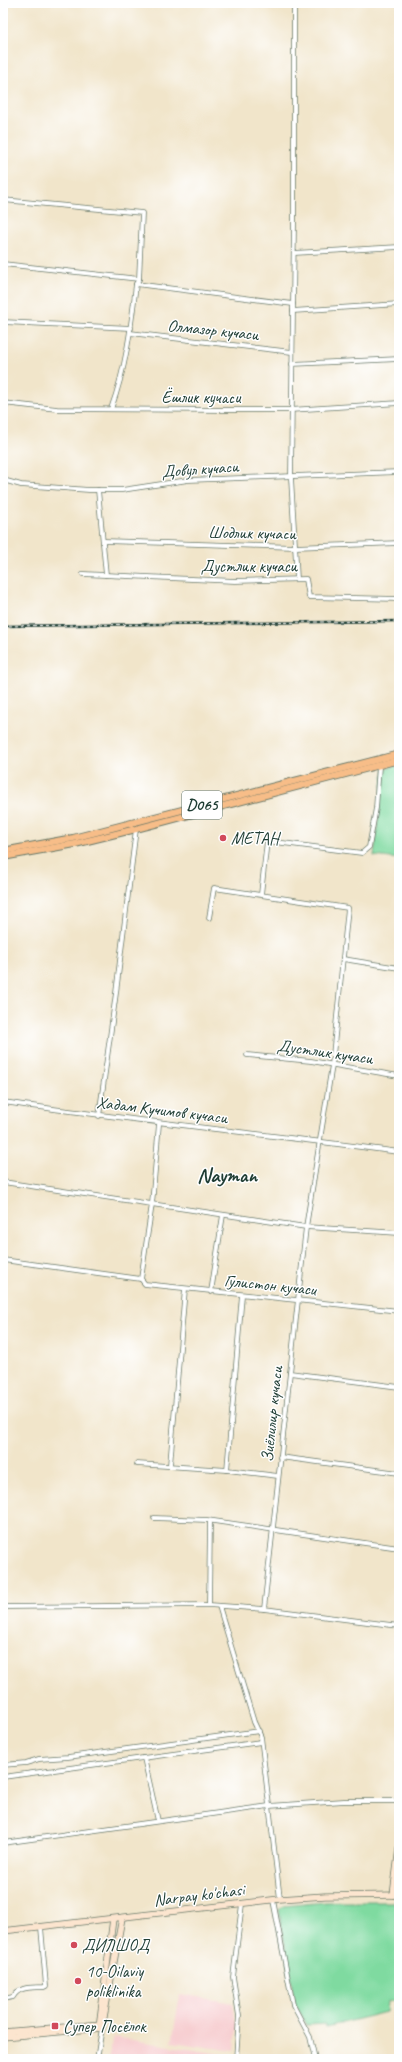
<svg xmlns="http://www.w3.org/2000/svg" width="402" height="2062" viewBox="0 0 402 2062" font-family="Caveat,sans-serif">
	<rect width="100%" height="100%" fill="#fff"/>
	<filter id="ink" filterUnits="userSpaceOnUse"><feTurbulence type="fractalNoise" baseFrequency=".025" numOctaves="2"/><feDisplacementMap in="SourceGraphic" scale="8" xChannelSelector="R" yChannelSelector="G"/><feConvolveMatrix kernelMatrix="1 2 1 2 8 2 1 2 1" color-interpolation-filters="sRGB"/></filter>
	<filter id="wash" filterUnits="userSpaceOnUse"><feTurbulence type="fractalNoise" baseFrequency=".012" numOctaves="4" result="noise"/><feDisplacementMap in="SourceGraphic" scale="16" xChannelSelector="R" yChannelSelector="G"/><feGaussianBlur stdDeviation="0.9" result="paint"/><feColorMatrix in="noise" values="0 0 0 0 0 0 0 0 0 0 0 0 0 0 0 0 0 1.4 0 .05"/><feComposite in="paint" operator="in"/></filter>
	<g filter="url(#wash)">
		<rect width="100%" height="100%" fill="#f1e5ca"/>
		<g fill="#f7cfd1">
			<path d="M180 1994 233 2003 236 2026 234 2051 172 2042Z"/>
			<path d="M114 2037 232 2056V2059H108Z"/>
		</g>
		<g fill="#7fdaa0" stroke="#4f8c6a">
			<path d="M399 765V859L374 856 384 769Z"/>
			<path d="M326 1902H399V2000L387 2002 386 2012 326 2027V2024L307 2025 295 2004 279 1910 283 1906Z"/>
		</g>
	</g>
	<g filter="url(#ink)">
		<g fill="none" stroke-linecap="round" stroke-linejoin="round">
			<defs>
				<g id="street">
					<path d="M294 3V223L291 478 297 579"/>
					<path d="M3 200 142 213 139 279 136 284C131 328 126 368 111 409"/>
					<path d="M294 253 399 247"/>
					<path d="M3 264 139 279"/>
					<path d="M136 284 293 304"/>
					<path d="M293 311 399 304"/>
					<path d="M3 322 131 328"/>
					<path d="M130 333 292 352"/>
					<path d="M292 364 399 359"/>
					<path d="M3 403 57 409 228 410H290L399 403"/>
					<path d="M3 480 21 485 89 490H122L188 480 399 472"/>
					<path d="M98 490 106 575"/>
					<path d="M104 541 295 547 399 543"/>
					<path d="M83 574 235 581 306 579 309 597 399 599"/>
					<path d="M261 894 267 841 362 853 369 847 376 808 379 766"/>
					<path d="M209 918 214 888 348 908 332 1065 306 1227 264 1609"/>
					<path d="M343 959 399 968"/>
					<path d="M247 1055 311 1061 399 1076"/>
					<path d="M3 1102C135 1121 267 1134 399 1152"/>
					<path d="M99 1116 116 993 136 829"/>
					<path d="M3 1182 306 1227 399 1233"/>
					<path d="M3 1260 141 1279"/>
					<path d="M141 1279 145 1284 399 1311"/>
					<path d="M141 1279 152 1204 159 1124"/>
					<path d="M211 1292 223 1215"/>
					<path d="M290 1373 399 1387"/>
					<path d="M280 1457 399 1473"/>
					<path d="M137 1464 227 1470 242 1295"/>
					<path d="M170 1465 185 1289"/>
					<path d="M227 1470 278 1476"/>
					<path d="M154 1518 207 1520 399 1548"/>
					<path d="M209 1605 210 1521"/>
					<path d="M219 1606 254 1722 261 1737 280 1899"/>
					<path d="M3 1607 209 1605 264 1609 399 1626"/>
					<path d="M144 1758 158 1821"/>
					<path d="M3 1765 26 1763 39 1759 68 1757 259 1731"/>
					<path d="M3 1777 261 1742"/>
					<path d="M3 1843 269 1806 344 1801H399"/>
					<path d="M273 1900 293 2005 310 2037 315 2059"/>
					<path d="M3 1999 13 1997C19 1986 32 1988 44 1987L46 1986 41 1927"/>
					<path d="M97 2059 102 2028"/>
					<path d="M236 2059 239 2016 233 1977 242 1904"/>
				</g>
				<g id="secondary">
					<path d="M393 1895 399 1848"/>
					<path d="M3 1931 280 1899 325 1896 399 1895"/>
					<path d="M99 2027 113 1919"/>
					<path d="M3 2032 102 2024"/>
					<path d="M3 2037 102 2028 122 1918"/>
				</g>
				<g id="primary">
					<path d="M3 851 73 838 399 754"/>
					<path d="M3 857 75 844 136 829 399 760"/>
				</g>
			</defs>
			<use href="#street" stroke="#687868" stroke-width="5.5"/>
			<use href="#secondary" stroke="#687868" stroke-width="7"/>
			<use href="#primary" stroke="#687868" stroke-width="8"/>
			<use href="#street" stroke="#fff" stroke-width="4"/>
			<use href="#secondary" stroke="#fce5cf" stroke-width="5.5"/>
			<use href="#primary" stroke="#f7bd88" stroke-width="6"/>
			<defs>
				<path id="rail" d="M3 626 399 621"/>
			</defs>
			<use href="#rail" stroke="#1f3d34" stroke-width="2.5"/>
			<use href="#rail" stroke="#fff" stroke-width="1" stroke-dasharray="3" stroke-linecap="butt"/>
		</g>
	</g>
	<g fill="#d1495b" stroke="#fff" stroke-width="1.5">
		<circle cx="223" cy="838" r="4"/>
		<circle cx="74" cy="1945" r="4"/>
		<circle cx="78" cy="1981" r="4"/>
		<rect x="51" y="2022" width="8" height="8" rx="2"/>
	</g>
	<g text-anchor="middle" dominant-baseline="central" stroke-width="3" stroke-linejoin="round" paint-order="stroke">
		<rect fill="#fff" stroke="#627771" stroke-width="1" x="182" y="791" width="40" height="28" rx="3"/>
		<g font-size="16" font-weight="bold" fill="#1f3d34">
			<text x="202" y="805">D065</text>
		</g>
		<g font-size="17" fill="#1f3d34" stroke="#fff">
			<text transform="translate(213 330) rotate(6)">Олмазор кучаси</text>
			<text x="201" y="397">Ёшлик кучаси</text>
			<text transform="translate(200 469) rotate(-4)">Довул кучаси</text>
			<text transform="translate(252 533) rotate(1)">Шодлик кучаси</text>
			<text x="249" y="566">Дустлик кучаси</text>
			<text transform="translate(325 1052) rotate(8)">Дустлик кучаси</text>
			<text transform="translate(162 1110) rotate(7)">Хадам Кучимов кучаси</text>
			<text transform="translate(270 1285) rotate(6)">Гулистон кучаси</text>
			<text transform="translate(272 1414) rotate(-84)">Зиёлилир кучаси</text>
			<text transform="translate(199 1895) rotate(-7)">Narpay ko'chasi</text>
		</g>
		<g font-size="17" fill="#1f3d34" stroke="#fff" text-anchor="start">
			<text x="231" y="838">МЕТАН</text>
			<text x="82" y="1945">ДИЛШОД</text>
			<text x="86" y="1971">10-Oilaviy<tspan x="86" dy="20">poliklinika</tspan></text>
			<text x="63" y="2026">Супер Посёлок</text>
		</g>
		<g font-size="21" font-weight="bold" fill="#1f3d34" stroke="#fff">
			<text x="227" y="1175">Nayman</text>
		</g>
	</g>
	<rect width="402" height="2062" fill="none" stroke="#fff" stroke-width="16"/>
</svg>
